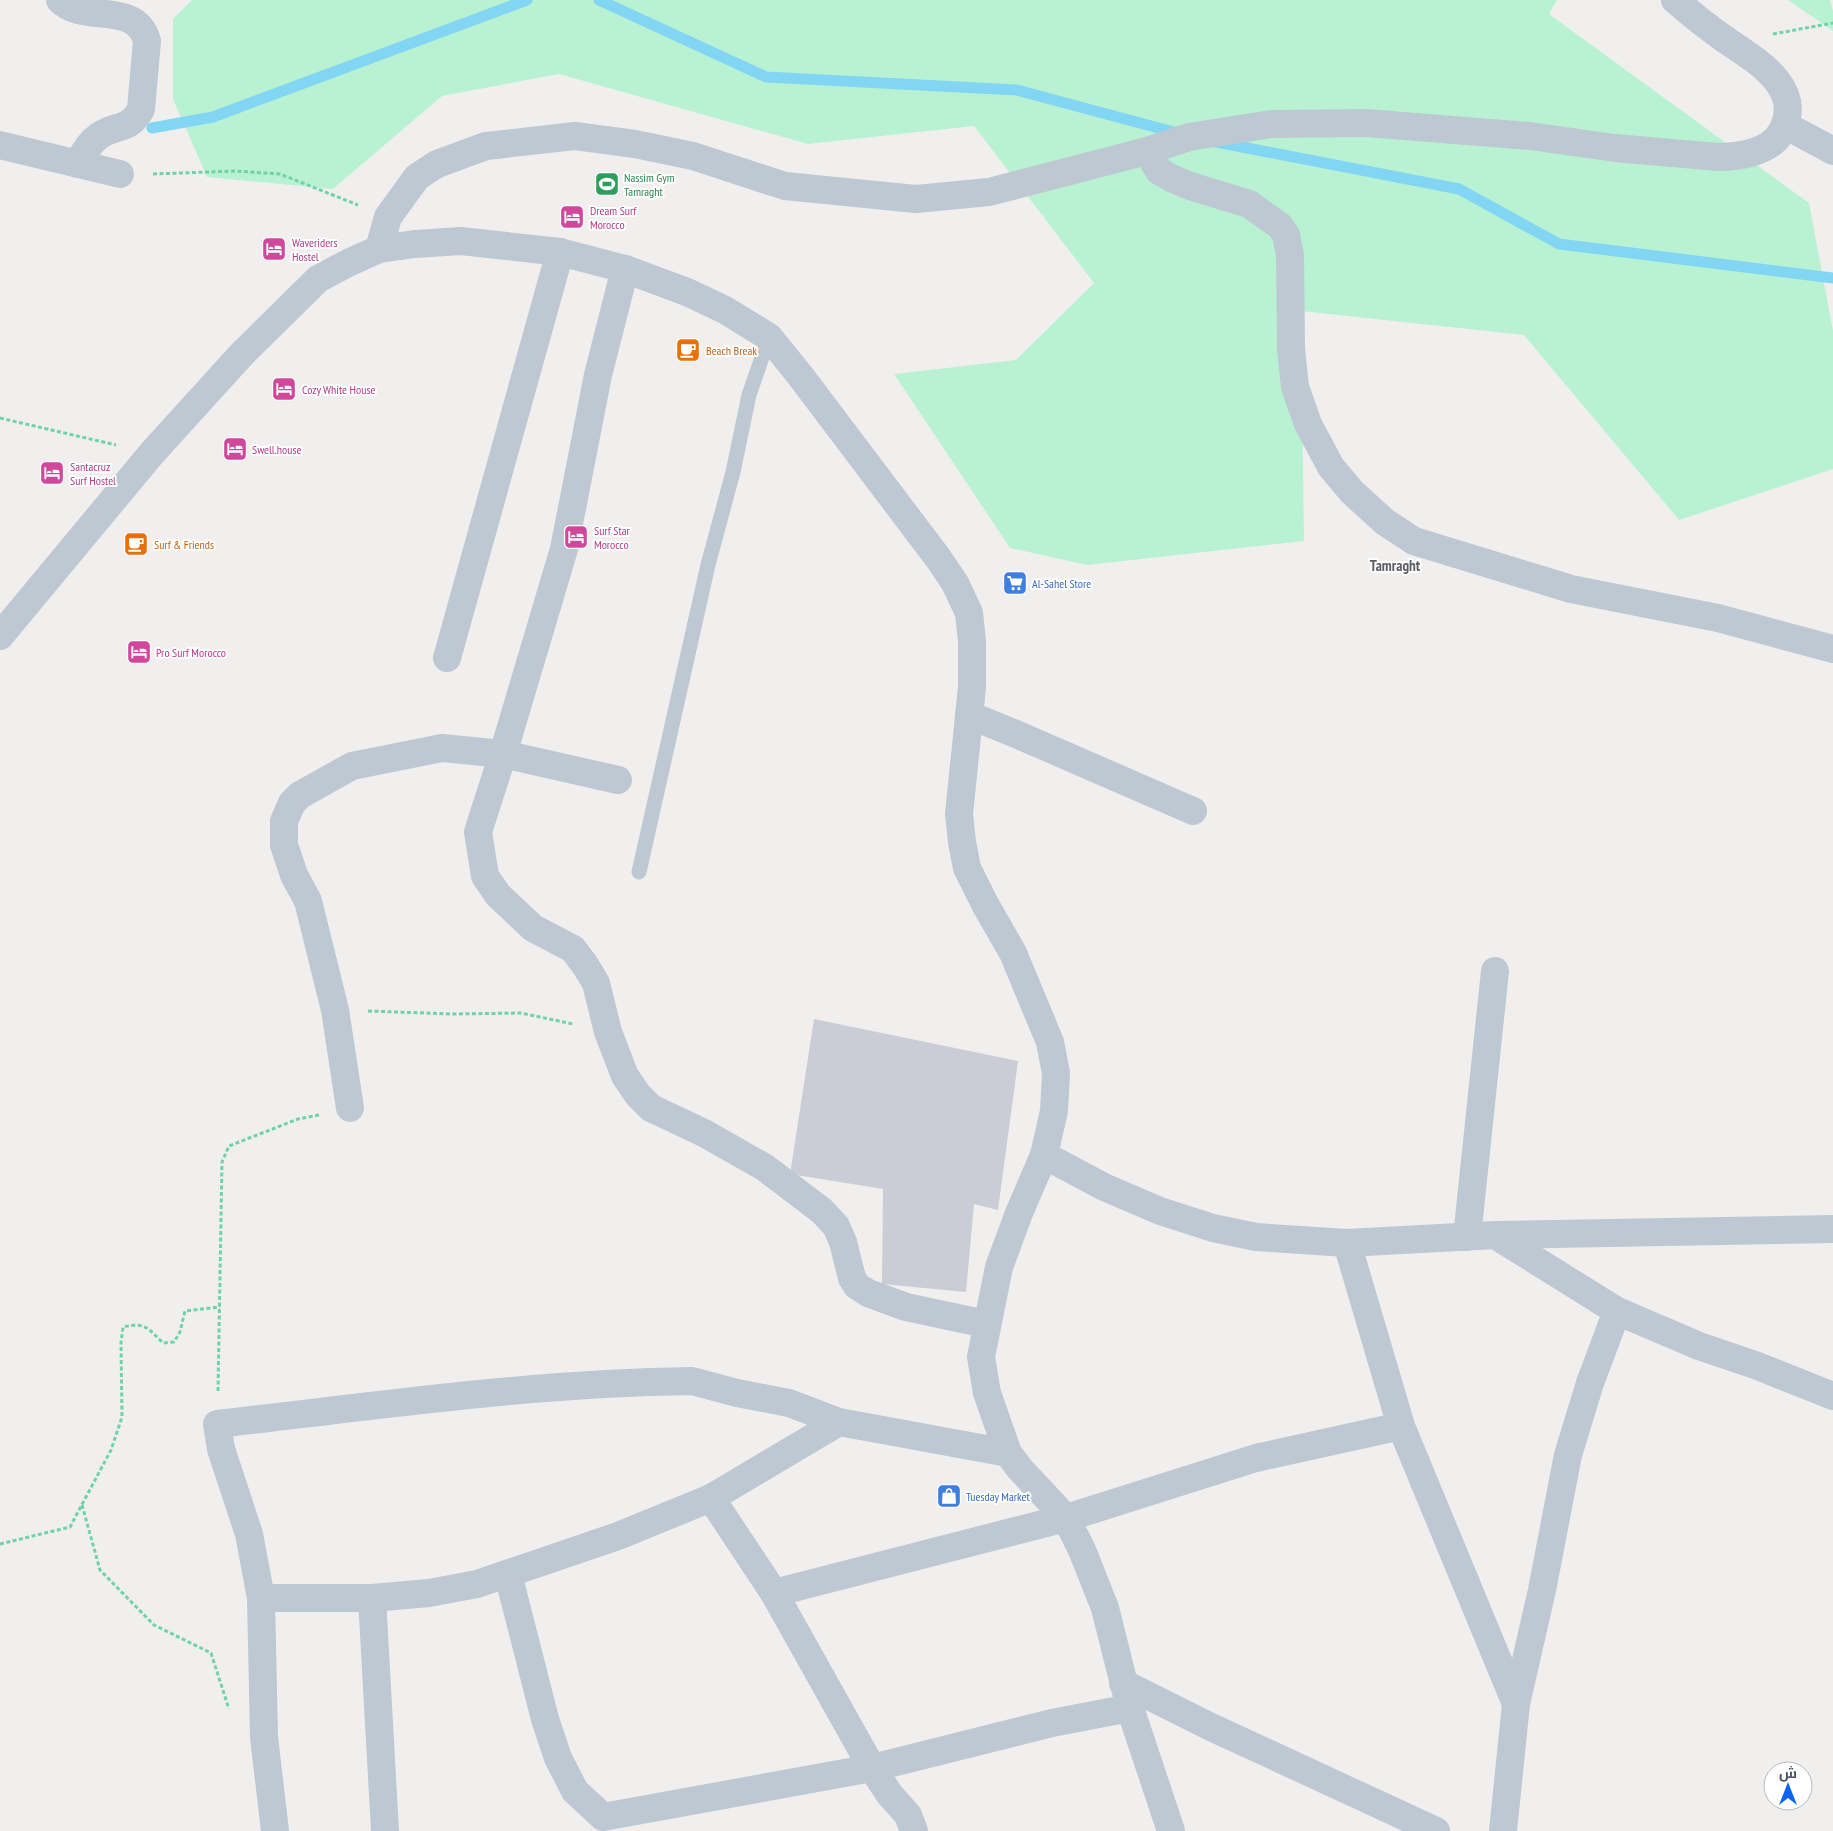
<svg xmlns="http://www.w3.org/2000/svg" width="1833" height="1831" viewBox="0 0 1833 1831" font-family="'PT Sans Narrow',Cairo,sans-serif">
	<rect width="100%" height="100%" fill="#f1efee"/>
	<g fill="#b9f2d2">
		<path d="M192 0H1557L1549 14 1809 203 1833 331V469L1679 520 1524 335 1301 311 1304 541 1087 565 1010 548 894 374 1016 360 1094 283 974 126 808 144 559 74 442 96 333 189 207 177 173 99V19Z"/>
		<path d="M1788 0H1830L1833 11V31Z"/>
	</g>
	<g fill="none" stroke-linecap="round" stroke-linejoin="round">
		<g stroke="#83d6f3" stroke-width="11">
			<path d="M599 0 766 77 1017 90 1181 134"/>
			<path d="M152 128 213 117 527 0"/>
			<path d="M1216 142 1459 189 1559 244 1833 278"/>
		</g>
	</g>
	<path fill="#cacdd5" d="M814 1019 1018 1061 998 1210 974 1204 966 1292 882 1284 883 1189 790 1174Z"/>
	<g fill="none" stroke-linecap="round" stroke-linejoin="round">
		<g stroke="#6fd3a7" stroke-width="3" stroke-dasharray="4 2.5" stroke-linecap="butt">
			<path d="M1773 34 1833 23"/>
			<path d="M153 174 235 171 280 174 358 205"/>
			<path d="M0 418 116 445"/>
			<path d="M368 1011 453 1014 521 1013 573 1024"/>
			<path d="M218 1391 222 1162 229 1146 298 1119 319 1115"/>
			<path d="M82 1505 100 1570 154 1625 211 1653 229 1709"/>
			<path d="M0 1544 70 1527 111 1450 122 1417 121 1343 123 1327C145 1322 148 1328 163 1343L174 1342 180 1332 185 1311 220 1307"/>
		</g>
		<path stroke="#bec8d2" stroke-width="15" d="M639 872 708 565 733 472 749 395 769 337"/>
		<g stroke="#bec8d2" stroke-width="28">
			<path d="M60 0C83 24 136 0 147 41L141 109C130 131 116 124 99 136 89 143 83 153 78 164"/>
			<path d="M1785 125 1833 151"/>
			<path d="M0 145 120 174"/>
			<path d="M1147 151 1159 171 1171 178 1190 186 1249 204 1280 226 1286 235 1290 255 1291 349 1295 387 1308 424 1331 467 1352 492 1385 522 1414 541 1571 589 1718 618 1833 649"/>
			<path d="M379 249 388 217 417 177 437 164 486 146 575 136 635 144 693 156 785 186 916 199 989 192 1147 151 1189 137 1271 124 1366 123 1530 136 1615 148 1718 157C1740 157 1771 152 1782 131 1805 86 1753 59 1723 38 1706 26 1690 13 1675 0"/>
			<path d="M0 636 152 453 241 355 318 279 348 263 379 249 415 244 461 241 560 252 625 269 687 292 725 310 769 337 799 374 938 558 955 583 969 613 972 641V687L959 814 962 842 967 868 985 904 1013 953 1050 1042 1056 1073 1054 1111 1044 1155 1104 1187 1160 1211 1213 1228 1256 1237 1347 1243 1495 1235 1833 1229"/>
			<path d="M447 658 560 252"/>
			<path d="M969 715 1016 734 1193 811"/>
			<path d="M618 780 503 754 564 549 598 375 625 269"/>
			<path d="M350 1108 335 1010 308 901 294 875 284 845V821L292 803 300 795 352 766 442 748 503 754 478 832 485 876 498 895 533 928 573 949 585 965 596 983 608 1032 625 1076 638 1095 651 1108 704 1133 764 1167 822 1211 836 1226 843 1242 852 1278 857 1286 868 1293 906 1307 986 1324"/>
			<path d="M1044 1155 1019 1213 999 1267 981 1357 987 1393 1008 1453 1020 1469 1066 1518 1082 1550 1105 1608 1130 1708 1171 1831"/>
			<path d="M1495 1235 1617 1311 1699 1346 1755 1365 1833 1396"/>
			<path d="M1467 1237 1495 971"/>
			<path d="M1347 1243 1401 1426 1516 1704"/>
			<path d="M692 1381 737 1393 789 1403 839 1422 711 1498 618 1536 477 1584 429 1593 372 1598H261L249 1534 221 1449 217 1424C375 1406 533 1383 692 1381Z"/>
			<path d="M839 1422 1008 1453"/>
			<path d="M508 1574 545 1719 558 1758 575 1791 603 1817 872 1768 774 1593 711 1498"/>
			<path d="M774 1593 1066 1518 1256 1458 1401 1426"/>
			<path d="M261 1598 264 1737 275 1831"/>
			<path d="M372 1598 385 1831"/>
			<path d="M1123 1683 1211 1727 1436 1831"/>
			<path d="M914 1831 908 1815 890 1795 872 1768 1052 1723 1130 1708"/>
			<path d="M1503 1831 1516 1704 1542 1590 1568 1455 1590 1383 1617 1311"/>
		</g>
	</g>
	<defs>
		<symbol id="stadium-square" viewBox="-11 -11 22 22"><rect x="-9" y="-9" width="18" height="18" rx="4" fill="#2e9e5b" stroke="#fff"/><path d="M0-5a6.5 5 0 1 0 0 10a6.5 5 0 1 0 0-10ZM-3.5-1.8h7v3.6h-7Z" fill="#fff"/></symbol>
		<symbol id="hotel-square" viewBox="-11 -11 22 22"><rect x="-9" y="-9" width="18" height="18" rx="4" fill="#d1479c" stroke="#fff"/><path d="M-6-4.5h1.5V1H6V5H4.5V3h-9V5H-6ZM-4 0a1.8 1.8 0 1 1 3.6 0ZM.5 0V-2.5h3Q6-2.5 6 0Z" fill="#fff"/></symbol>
		<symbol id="cafe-square" viewBox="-11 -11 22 22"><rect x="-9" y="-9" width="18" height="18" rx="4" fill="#e8710a" stroke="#fff"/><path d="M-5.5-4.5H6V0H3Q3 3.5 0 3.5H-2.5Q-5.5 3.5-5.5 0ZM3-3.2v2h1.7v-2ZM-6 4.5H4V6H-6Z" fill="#fff"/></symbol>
		<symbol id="supermarket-square" viewBox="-11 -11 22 22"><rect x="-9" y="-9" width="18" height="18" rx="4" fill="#3f7fe0" stroke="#fff"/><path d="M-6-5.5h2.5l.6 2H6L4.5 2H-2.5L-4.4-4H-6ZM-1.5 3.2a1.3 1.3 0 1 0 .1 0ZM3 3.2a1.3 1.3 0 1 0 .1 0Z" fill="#fff"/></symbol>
		<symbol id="shop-square" viewBox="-11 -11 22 22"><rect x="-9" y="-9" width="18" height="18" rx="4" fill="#3f7fe0" stroke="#fff"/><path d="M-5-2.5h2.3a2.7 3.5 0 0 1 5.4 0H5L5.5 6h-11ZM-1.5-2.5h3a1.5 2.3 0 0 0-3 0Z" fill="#fff"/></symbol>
	</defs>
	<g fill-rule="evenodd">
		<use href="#stadium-square" x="593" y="170" width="28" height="28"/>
		<use href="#hotel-square" x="558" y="203" width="28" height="28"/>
		<use href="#hotel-square" x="260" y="235" width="28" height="28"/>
		<use href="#cafe-square" x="674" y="336" width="28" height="28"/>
		<use href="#hotel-square" x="270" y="375" width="28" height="28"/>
		<use href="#hotel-square" x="221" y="435" width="28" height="28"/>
		<use href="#hotel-square" x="38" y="459" width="28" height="28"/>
		<use href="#hotel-square" x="562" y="523" width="28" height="28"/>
		<use href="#cafe-square" x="122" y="530" width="28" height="28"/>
		<use href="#supermarket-square" x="1001" y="569" width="28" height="28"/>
		<use href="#hotel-square" x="125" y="638" width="28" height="28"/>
		<use href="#shop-square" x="935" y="1482" width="28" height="28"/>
	</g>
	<g text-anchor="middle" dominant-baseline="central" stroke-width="4" stroke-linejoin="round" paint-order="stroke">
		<g font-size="12" fill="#27864d" stroke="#fff" text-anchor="start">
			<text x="624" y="177">Nassim Gym<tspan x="624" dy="14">Tamraght</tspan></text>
		</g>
		<g font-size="12" fill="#b23c85" stroke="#fff" text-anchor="start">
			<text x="590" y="210">Dream Surf<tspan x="590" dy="14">Morocco</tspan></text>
			<text x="292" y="242">Waveriders<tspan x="292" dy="14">Hostel</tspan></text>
			<text x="302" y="389">Cozy White House</text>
			<text x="252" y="449">Swell.house</text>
			<text x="70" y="466">Santacruz<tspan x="70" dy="14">Surf Hostel</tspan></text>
			<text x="594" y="530">Surf Star<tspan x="594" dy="14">Morocco</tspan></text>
			<text x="156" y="652">Pro Surf Morocco</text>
		</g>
		<g font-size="12" fill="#c56008" stroke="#fff" text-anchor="start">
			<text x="706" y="350">Beach Break</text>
			<text x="154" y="544">Surf &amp; Friends</text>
		</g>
		<g font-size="12" fill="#366cbe" stroke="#fff" text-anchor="start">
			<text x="1032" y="583">Al-Sahel Store</text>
			<text x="966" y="1496">Tuesday Market</text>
		</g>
		<g font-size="15" font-weight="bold" fill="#5b5e64" stroke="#fff">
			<text x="1395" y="565">Tamraght</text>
		</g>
	</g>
	<g transform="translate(1788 1786)"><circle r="24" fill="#ffffff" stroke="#b5b9bf"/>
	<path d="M0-4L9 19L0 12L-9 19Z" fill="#0b63ef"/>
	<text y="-8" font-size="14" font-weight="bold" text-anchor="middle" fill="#45515e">ش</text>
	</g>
</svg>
